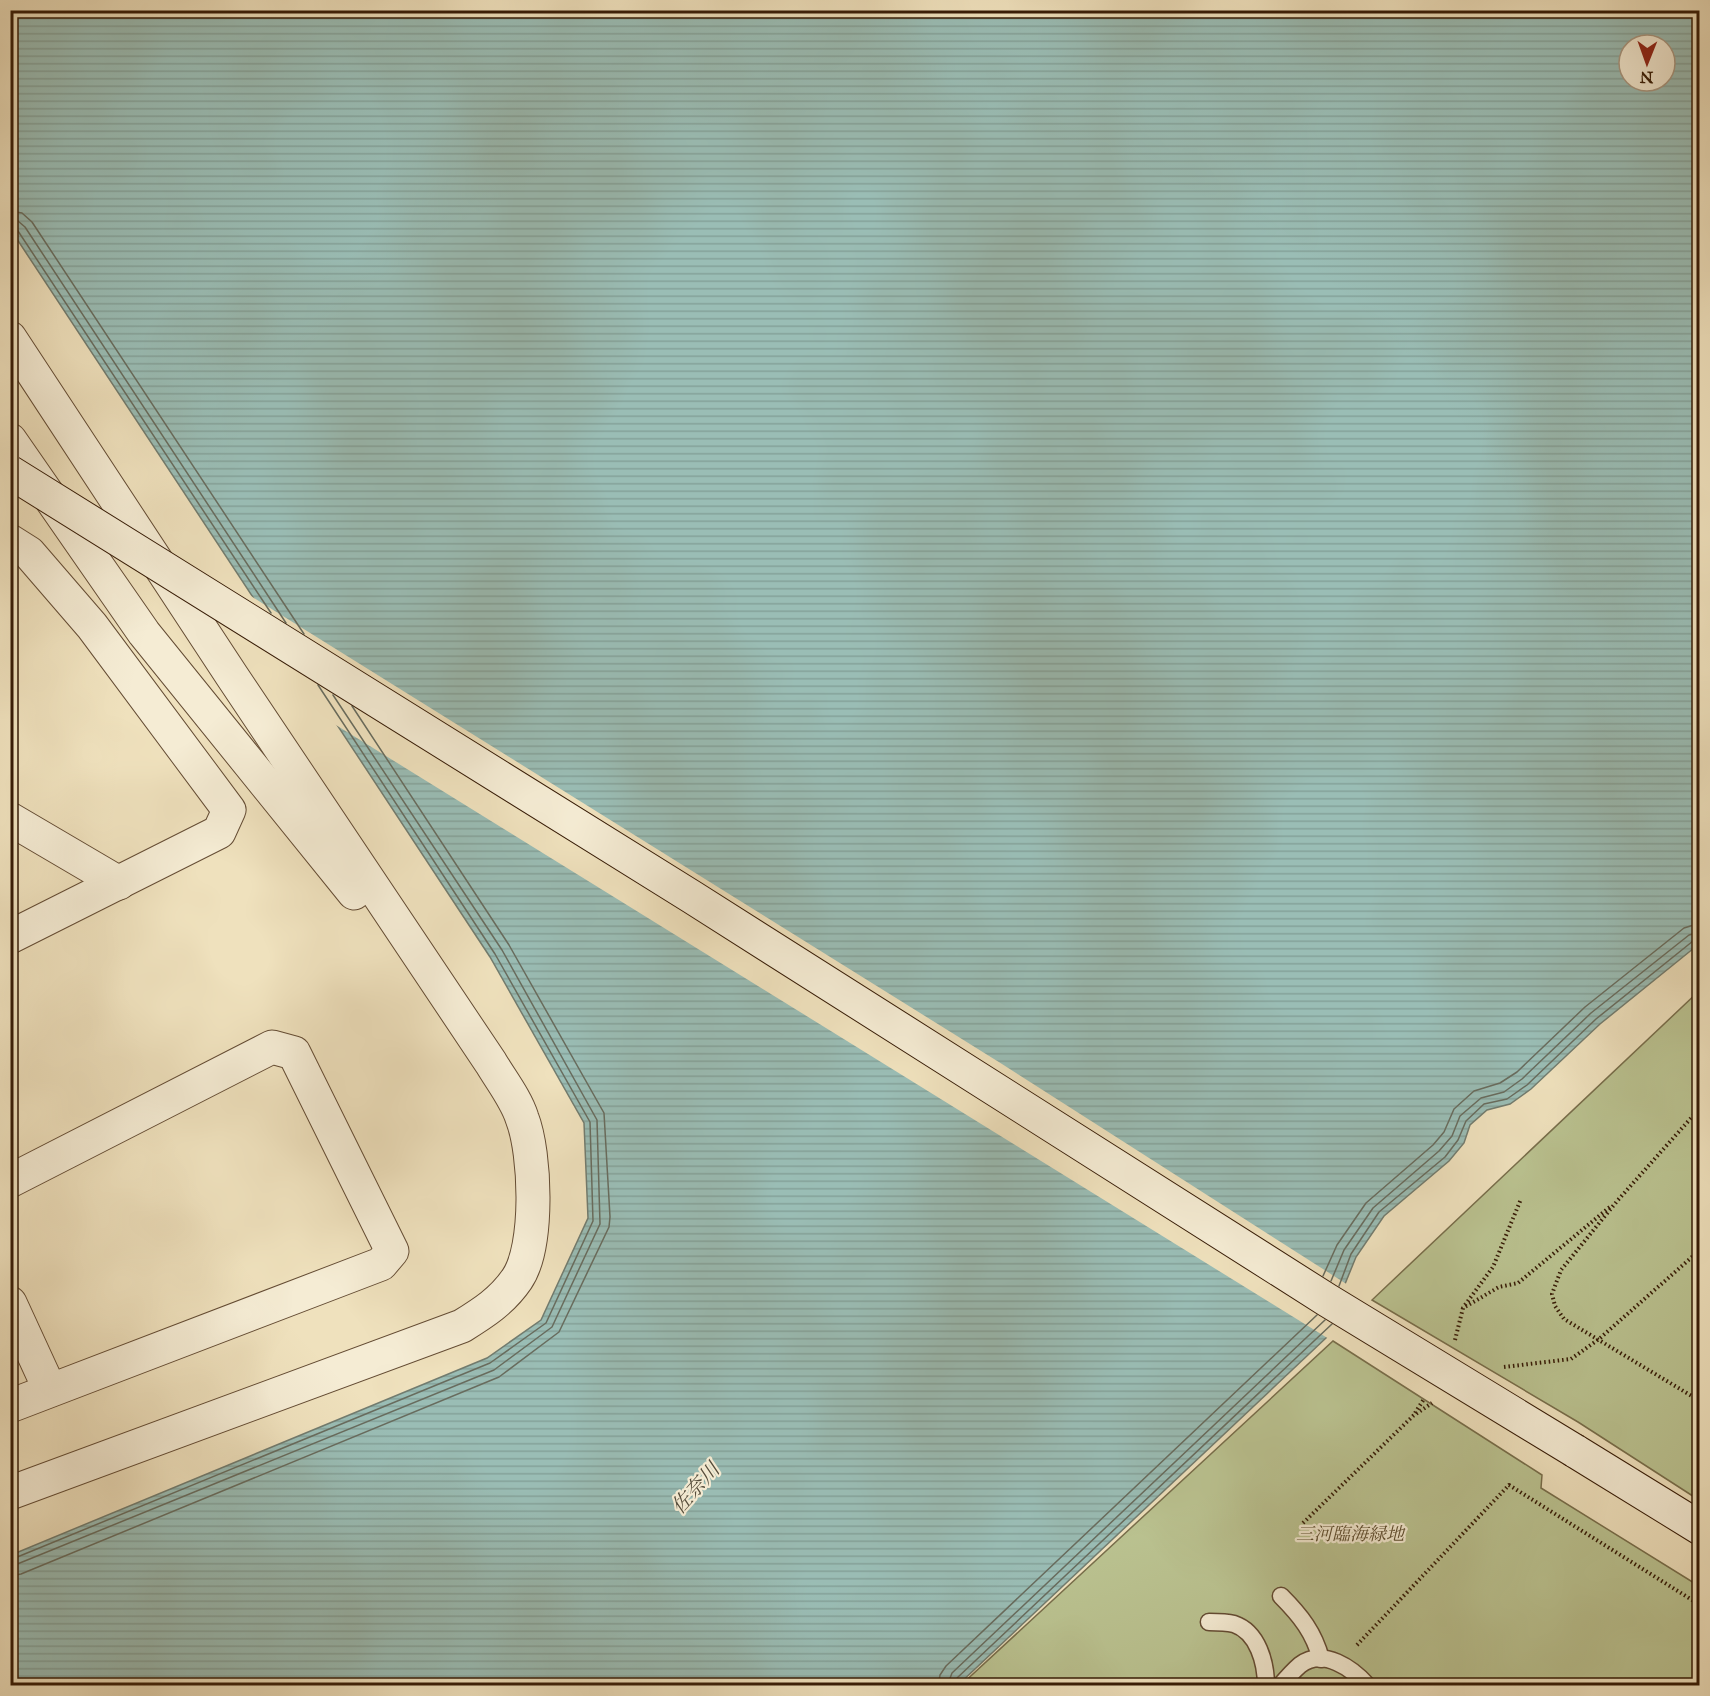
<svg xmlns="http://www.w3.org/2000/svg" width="1710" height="1696" viewBox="0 0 1710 1696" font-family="'IM FELL Great Primer','Noto Serif JP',serif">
	<defs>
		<pattern id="water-rules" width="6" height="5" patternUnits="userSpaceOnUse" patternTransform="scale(1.5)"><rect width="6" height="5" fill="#9abdb5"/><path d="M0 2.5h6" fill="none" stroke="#85a29a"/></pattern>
	</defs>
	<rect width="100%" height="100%" fill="#efe1bd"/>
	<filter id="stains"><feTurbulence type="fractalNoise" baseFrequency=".00333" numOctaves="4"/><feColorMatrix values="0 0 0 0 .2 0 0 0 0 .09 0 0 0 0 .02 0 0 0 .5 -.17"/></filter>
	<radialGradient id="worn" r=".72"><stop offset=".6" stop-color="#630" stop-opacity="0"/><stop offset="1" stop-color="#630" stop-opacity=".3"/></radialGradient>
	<g fill="#bac290" stroke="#786e4b" stroke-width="1.5">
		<path d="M1699 991V1500L1578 1422 1372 1300Z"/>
		<path d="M1333 1341 1542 1475 1541 1488 1699 1586V1685L960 1686Z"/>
	</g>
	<path fill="url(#water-rules)" stroke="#727c6f" stroke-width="1.5" fill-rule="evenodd" d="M11 11H1699V944L1600 1024 1531 1089 1510 1104 1487 1110 1470 1125 1464 1143 1449 1161 1384 1216 1356 1257 1345 1284 1343 1322 958 1685 11 1686V1555L487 1358 541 1320 588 1218 584 1123 490 957 11 230ZM1629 45H1665V81H1629Z"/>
	<path fill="#efe1bd" d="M246 593 1002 1064 1348 1285 1346 1324 1329 1339 331 722Z"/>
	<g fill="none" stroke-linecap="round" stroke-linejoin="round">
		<g stroke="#686c5e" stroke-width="1.5">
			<path d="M10 211 22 213 32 222 304 634"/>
			<path d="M10 220 18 221 25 227 286 623"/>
			<path d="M10 227 18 231 271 613"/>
			<path d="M1323 1276 1337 1245 1366 1203 1433 1145 1444 1132 1454 1109 1474 1091 1500 1083 1517 1072 1585 1007 1684 928 1700 923"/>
			<path d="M1331 1281 1344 1250 1373 1208 1439 1151 1452 1136 1460 1116 1481 1098 1504 1092 1522 1079 1591 1013 1689 935 1700 932"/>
			<path d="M1339 1286 1351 1254 1379 1212 1445 1157 1458 1140 1466 1121 1484 1104 1507 1099 1527 1085 1596 1019 1693 941 1700 940"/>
			<path d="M10 1560 490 1363 546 1323 593 1221 590 1122 495 954 318 685"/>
			<path d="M10 1567 494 1370 552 1327 600 1224 597 1120 502 950 333 695"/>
			<path d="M10 1576 21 1574 499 1377 559 1332 609 1227 610 1217 604 1113 509 945 352 706"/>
			<path d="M938 1686 940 1675 946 1666 1317 1315"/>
			<path d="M947 1686 952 1673 1325 1320"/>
			<path d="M955 1686 957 1678 1332 1324"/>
		</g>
		<defs>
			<g id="lane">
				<path d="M1281 1596C1301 1616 1314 1633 1321 1659"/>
				<path d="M1209 1622C1217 1622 1226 1622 1234 1624 1258 1632 1266 1663 1266 1686"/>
				<path d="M1280 1686C1286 1679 1293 1671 1300 1665 1323 1647 1353 1669 1368 1686"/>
			</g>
			<g id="street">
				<path d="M10 338 232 676 491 1063C501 1080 516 1099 522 1118 536 1154 539 1247 517 1279 502 1301 483 1313 462 1326L10 1493"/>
				<path d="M10 440 144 633 354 893"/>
				<path d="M10 541 29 553 92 626 229 810 219 832 10 937"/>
				<path d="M10 819 119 883"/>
				<path d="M10 1181 272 1047 294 1053 392 1251 381 1264 10 1406"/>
				<path d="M10 1303 50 1390"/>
			</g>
			<path id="secondary" d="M1575 1451 1700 1528"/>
		</defs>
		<use href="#lane" stroke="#644c34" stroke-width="19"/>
		<use href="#street" stroke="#644c34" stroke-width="35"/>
		<use href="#secondary" stroke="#361b06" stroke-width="35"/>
		<g stroke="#361b06" stroke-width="4" stroke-dasharray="1.5 3" stroke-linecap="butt">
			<path d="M1700 1108 1618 1200 1561 1270 1552 1294 1555 1306 1564 1319 1700 1401"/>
			<path d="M1465 1305 1493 1267 1521 1199"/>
			<path d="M1455 1340 1463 1308 1499 1287 1518 1283 1611 1206"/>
			<path d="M1504 1367 1571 1359 1599 1339 1700 1250"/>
			<path d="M1415 1413 1424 1399"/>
			<path d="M1303 1523 1413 1416 1432 1403"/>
			<path d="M1357 1645 1509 1485 1700 1605"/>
		</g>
		<use href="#lane" stroke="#f5ecd4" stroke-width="16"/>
		<use href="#street" stroke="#f5ecd4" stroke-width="33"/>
		<use href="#secondary" stroke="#f5ecd4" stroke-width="33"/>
		<defs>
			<path id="secondary-bridge" d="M10 472 692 897 1327 1300 1575 1451"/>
		</defs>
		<use href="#secondary-bridge" stroke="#361b06" stroke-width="35" stroke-linecap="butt"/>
		<use href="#secondary-bridge" stroke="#f5ecd4" stroke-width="33"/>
	</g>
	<g text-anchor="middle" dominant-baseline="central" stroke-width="4.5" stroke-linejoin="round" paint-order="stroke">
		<g font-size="18" font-style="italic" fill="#5e4d2f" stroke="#f5ecd4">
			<text x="1350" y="1534">三河臨海緑地</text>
		</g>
		<g font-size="20" font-style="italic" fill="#544c3b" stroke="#f5ecd4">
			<text transform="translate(695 1488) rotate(-48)">佐奈川</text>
		</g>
	</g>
	<rect width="1710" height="1696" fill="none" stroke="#efe1bd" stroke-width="36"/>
	<rect x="12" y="12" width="1686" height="1672" fill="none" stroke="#361b06" stroke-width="3"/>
	<rect x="18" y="18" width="1674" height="1660" fill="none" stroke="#361b06" stroke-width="1.5"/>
	<g transform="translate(1647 63) rotate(181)"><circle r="28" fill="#f5ecd4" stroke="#a99882" stroke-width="1.5"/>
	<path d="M0-4.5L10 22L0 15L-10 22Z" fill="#8f2418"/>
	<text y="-9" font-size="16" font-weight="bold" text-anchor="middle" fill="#361b06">N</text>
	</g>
	<rect width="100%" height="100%" filter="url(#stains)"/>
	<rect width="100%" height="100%" fill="url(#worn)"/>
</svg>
